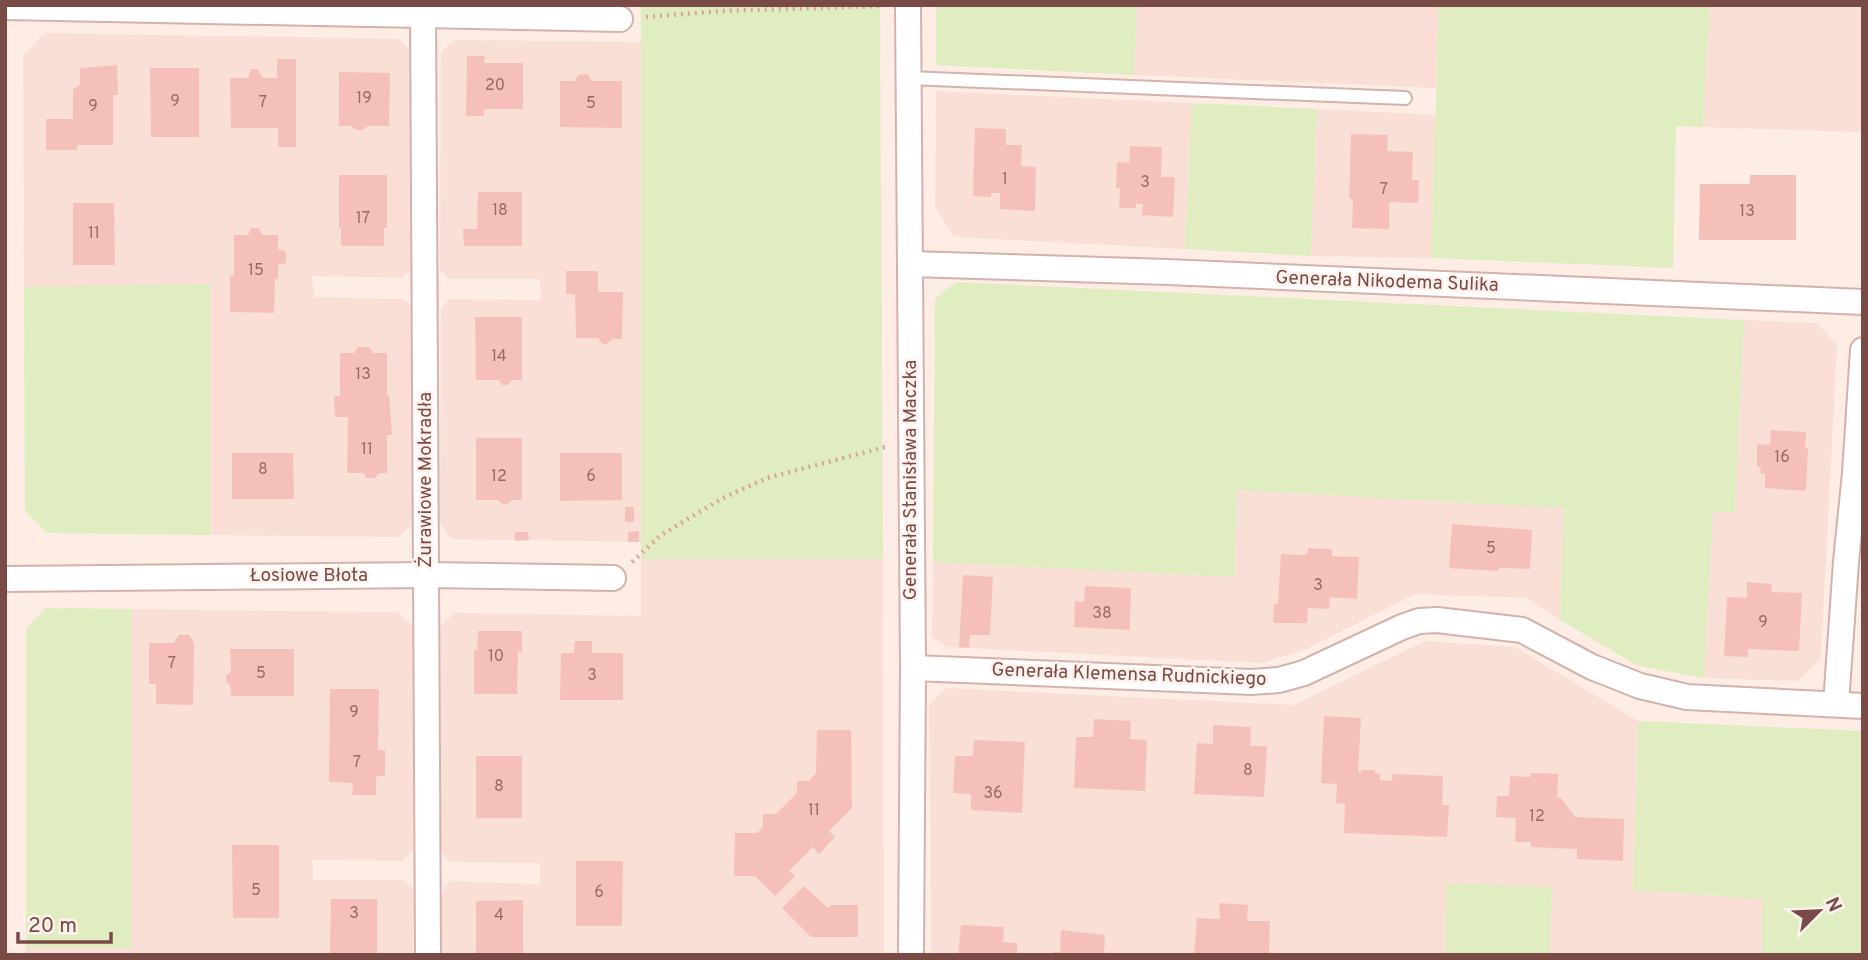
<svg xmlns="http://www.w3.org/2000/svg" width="1868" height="960" viewBox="0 0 1868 960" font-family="Overpass,sans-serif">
	<rect width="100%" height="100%" fill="#feede5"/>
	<g fill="#f9dfd5">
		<path d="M1137 5H1439L1436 88 1134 75Z"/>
		<path d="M1710 5H1863V132L1703 127Z"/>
		<path d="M44 33 399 39 413 53V268L402 278 312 276 314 297 404 299 413 309V524L398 537 210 535V284L24 287 23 56Z"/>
		<path d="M454 40 642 42 641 542 452 539 440 523 441 310 449 299 541 300 540 279H449L440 270 441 53Z"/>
		<path d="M936 91 1192 103 1185 249 954 237 935 207Z"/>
		<path d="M1317 109 1436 115 1431 258 1311 256Z"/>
		<path d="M1744 320 1817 323 1837 345 1821 658 1798 681 1704 678 1713 511 1735 512Z"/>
		<path d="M1237 490 1565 508 1560 620 1527 598 1415 594 1304 650 1262 663 947 647 932 637 933 562 1235 577Z"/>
		<path d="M641 559H883L884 955H440L441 894 450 881 540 884V863L449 862 441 851 440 627 454 613 641 616Z"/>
		<path d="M132 609 397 612 413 626V851L402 861 313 860V880H404L414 890 413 955H26V948H132Z"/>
		<path d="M1425 641 1515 647 1638 721 1633 890 1764 899 1762 955H1550L1552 887 1447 883 1445 955H931L929 704 947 688 1294 705Z"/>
	</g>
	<g fill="#e0edc1">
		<path d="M641 5H880L883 559H641Z"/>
		<path d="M936 5H1137L1134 75 936 65Z"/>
		<path d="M1439 5H1710L1703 127 1676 126 1673 268 1431 258Z"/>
		<path d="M1192 103 1317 109 1311 256 1185 249Z"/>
		<path d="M956 282 1744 320 1735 512H1713L1704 678 1638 666 1560 620 1564 508 1237 490 1235 577 933 562 935 299Z"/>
		<path d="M210 284V535L47 533 25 511 24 287Z"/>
		<path d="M45 608 132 609V948H26V629Z"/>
		<path d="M1638 721 1863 731V955H1762L1763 899 1633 890Z"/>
		<path d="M1447 883 1552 887 1550 955H1445Z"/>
	</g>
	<g fill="#f6c0ba">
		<path d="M467 56H485L484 63H523V109H484V116H466Z"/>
		<path d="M277 59H296V147H278V128H231L230 78H248L251 69H258L262 78H277Z"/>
		<path d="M117 65 118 95H113V145H77V150H46V119H73V89L80 85V68Z"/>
		<path d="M150 68H199V137H151Z"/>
		<path d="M339 72 390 73 389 126H368L363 130H356L351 126H339Z"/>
		<path d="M588 74 591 81H622V128L560 127V81H575L578 75Z"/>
		<path d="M975 128 1006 129V145H1022L1021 166 1036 167 1035 211 1000 209V193H991V197L973 196Z"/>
		<path d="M1351 134 1388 135 1387 151 1413 152 1412 180H1419L1418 203 1389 202V229L1352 228 1353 199H1349Z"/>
		<path d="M1130 146 1162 147 1161 177H1175L1173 217 1142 215 1143 204H1136V208H1119L1120 189 1116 188 1117 162 1129 163Z"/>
		<path d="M339 175H387V228H384V246H341V227L339 228Z"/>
		<path d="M1750 175H1796V240H1699L1700 184H1750Z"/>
		<path d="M478 192H522V246H464L463 229H477Z"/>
		<path d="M73 203H114L115 265H73Z"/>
		<path d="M251 228H259L262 235H278V249L286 252V263L278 265V279H275L274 313 230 312V276H234V235H248Z"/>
		<path d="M566 271H598V292H623L622 339H612L607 344H603L598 338H576L575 294H566Z"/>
		<path d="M475 317H522V380H512L508 385H502L499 380H476Z"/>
		<path d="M358 347H369L373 353H387V395H389L392 435H387V473H379L375 478H367L363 473H347L348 417H335L334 396H340V353H354Z"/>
		<path d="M1771 430 1806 432 1805 448H1808L1806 491 1765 488V474L1760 473 1761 467H1757V444L1770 445Z"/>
		<path d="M476 438H522V500H512L507 504H502L498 500H476Z"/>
		<path d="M232 453H293L294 499H232Z"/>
		<path d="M560 453H622V500L560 501Z"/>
		<rect x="625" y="507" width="9" height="15"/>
		<path d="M1452 524 1532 530 1530 569 1499 568V571L1449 568Z"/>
		<path d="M639 531V542H628V532Z"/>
		<path d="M515 532H528L529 540 515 541Z"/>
		<path d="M1308 548 1332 549V556L1359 557 1357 599 1330 597 1329 609 1308 608 1307 623H1273L1274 604H1278L1281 554 1307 555Z"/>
		<path d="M963 575 993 577 990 635H970L969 648 959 647Z"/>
		<path d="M1747 582 1772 584 1771 592 1802 593 1799 651 1748 649V657L1724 656 1727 597 1747 598Z"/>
		<path d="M1085 586 1131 588 1130 630 1074 627 1075 601 1084 602Z"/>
		<path d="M478 631H522V652L518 651 517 694H474V650H477Z"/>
		<path d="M179 635H189L194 643 193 705 156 704V684H149V643H174Z"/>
		<path d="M575 641H592V653H623V700H560L561 653H574Z"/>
		<path d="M230 649H294V696H231L230 685 226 681V676L231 672Z"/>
		<path d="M330 689H379L378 750H385V776H376V795H352L353 783 329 782Z"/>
		<path d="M1324 716 1361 718 1358 772 1361 773V770H1375V773L1380 774V780L1392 781 1393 774 1443 776 1442 805H1449L1447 837 1344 833 1345 804 1336 803 1337 784 1321 783Z"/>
		<path d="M1094 719 1131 721 1130 739 1147 740 1145 791 1074 788 1076 737H1093Z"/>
		<path d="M1213 725 1251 727 1250 746H1267L1264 797 1194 794 1197 743 1213 744Z"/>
		<path d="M817 730H851L852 808 829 831 835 837 819 854 813 847 789 871 795 876 775 896 755 876H734L735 833H757L763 827V814H776L797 793V781H809L816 773Z"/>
		<path d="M974 740 1025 742 1022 813 971 810V794L953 793 955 756H973Z"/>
		<rect x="476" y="756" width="46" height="62"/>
		<path d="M1530 773 1558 774 1557 798H1561L1575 817 1624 819 1623 861 1577 859V849L1531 847V842H1515L1516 818 1496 817 1497 796H1509L1510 776 1530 777Z"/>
		<path d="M232 845H279V918H233Z"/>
		<path d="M576 861H623L622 926H576Z"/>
		<path d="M804 886 828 908 831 905H858V937H811L782 908Z"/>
		<path d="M331 899H377V955H330Z"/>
		<path d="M523 900V955H476V901Z"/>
		<path d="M1219 903 1248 905 1247 921H1270L1269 955H1194L1197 918 1220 919Z"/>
		<path d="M961 925 1004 927 1003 942 1017 943V955H958Z"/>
		<path d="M1061 930 1105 935 1104 955H1053V952H1060Z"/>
	</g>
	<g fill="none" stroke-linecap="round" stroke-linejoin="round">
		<defs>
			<path id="lane" d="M908 78 1405 98"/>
			<g id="street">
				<path d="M423 5 428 955"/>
				<path d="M908 5 913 668 911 955"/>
				<path d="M5 7 620 19"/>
				<path d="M911 264 1168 272 1863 302"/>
				<path d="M5 579 427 575 613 578"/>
				<path d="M913 668 1251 682 1279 680 1304 673 1402 627 1419 621 1437 620 1522 630 1592 667 1640 686 1687 697 1863 706"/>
				<path d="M1836 704 1846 562 1855 473 1863 350"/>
			</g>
		</defs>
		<use href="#lane" stroke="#d4b2ac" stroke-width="16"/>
		<use href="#street" stroke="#d4b2ac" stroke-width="28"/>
		<g stroke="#dba29c" stroke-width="4.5" stroke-dasharray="2 5" stroke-linecap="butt">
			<path d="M646 17 720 11 882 6"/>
			<path d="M632 562 661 535 723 498 767 478 885 447"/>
		</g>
		<use href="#lane" stroke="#fff" stroke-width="12"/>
		<use href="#street" stroke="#fff" stroke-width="24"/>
	</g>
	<g text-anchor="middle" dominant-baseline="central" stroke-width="5" stroke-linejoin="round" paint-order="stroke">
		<g font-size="16" fill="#996864">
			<text x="495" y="86">20</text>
			<text x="364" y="99">19</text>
			<text x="175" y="102">9</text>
			<text x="263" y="103">7</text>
			<text x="591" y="104">5</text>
			<text x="93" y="107">9</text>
			<text x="1005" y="180">1</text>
			<text x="1145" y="183">3</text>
			<text x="1384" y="190">7</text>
			<text x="500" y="211">18</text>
			<text x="1747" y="212">13</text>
			<text x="363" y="219">17</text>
			<text x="94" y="234">11</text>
			<text x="256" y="271">15</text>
			<text x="499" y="357">14</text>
			<text x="363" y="375">13</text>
			<text x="367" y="450">11</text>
			<text x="1782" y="458">16</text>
			<text x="263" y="470">8</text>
			<text x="499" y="477">12</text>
			<text x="591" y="477">6</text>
			<text x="1491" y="549">5</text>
			<text x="1318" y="586">3</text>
			<text x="1102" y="614">38</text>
			<text x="1763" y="623">9</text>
			<text x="496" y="657">10</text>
			<text x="172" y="664">7</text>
			<text x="261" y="674">5</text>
			<text x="592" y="676">3</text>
			<text x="354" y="713">9</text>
			<text x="357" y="763">7</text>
			<text x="1248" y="771">8</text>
			<text x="499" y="787">8</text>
			<text x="993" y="794">36</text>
			<text x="814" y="811">11</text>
			<text x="1537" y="817">12</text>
			<text x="256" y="891">5</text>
			<text x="599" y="893">6</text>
			<text x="354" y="914">3</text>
			<text x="499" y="916">4</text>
		</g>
		<g font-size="19" fill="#7a4a47" stroke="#fff2ed">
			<text transform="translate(1387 282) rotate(2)">Generała Nikodema Sulika</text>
			<text transform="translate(426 480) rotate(-90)">Żurawiowe Mokradła</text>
			<text transform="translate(911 480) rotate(-90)">Generała Stanisława Maczka</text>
			<text x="309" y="576">Łosiowe Błota</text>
			<text transform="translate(1129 675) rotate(2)">Generała Klemensa Rudnickiego</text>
		</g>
	</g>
	<rect width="1868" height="960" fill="none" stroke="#7a4a47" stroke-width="14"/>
	<g transform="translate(1819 911) rotate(66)" stroke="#fff2ed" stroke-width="5" paint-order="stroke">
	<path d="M0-5L12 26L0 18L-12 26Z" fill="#7a4a47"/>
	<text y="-10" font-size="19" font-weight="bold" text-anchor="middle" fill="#7a4a47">N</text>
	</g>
	<path d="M18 932v10h93v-10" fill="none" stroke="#7a4a47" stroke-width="3.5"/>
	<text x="28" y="932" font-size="21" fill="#7a4a47" stroke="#fff2ed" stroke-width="5" paint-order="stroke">20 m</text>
</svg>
